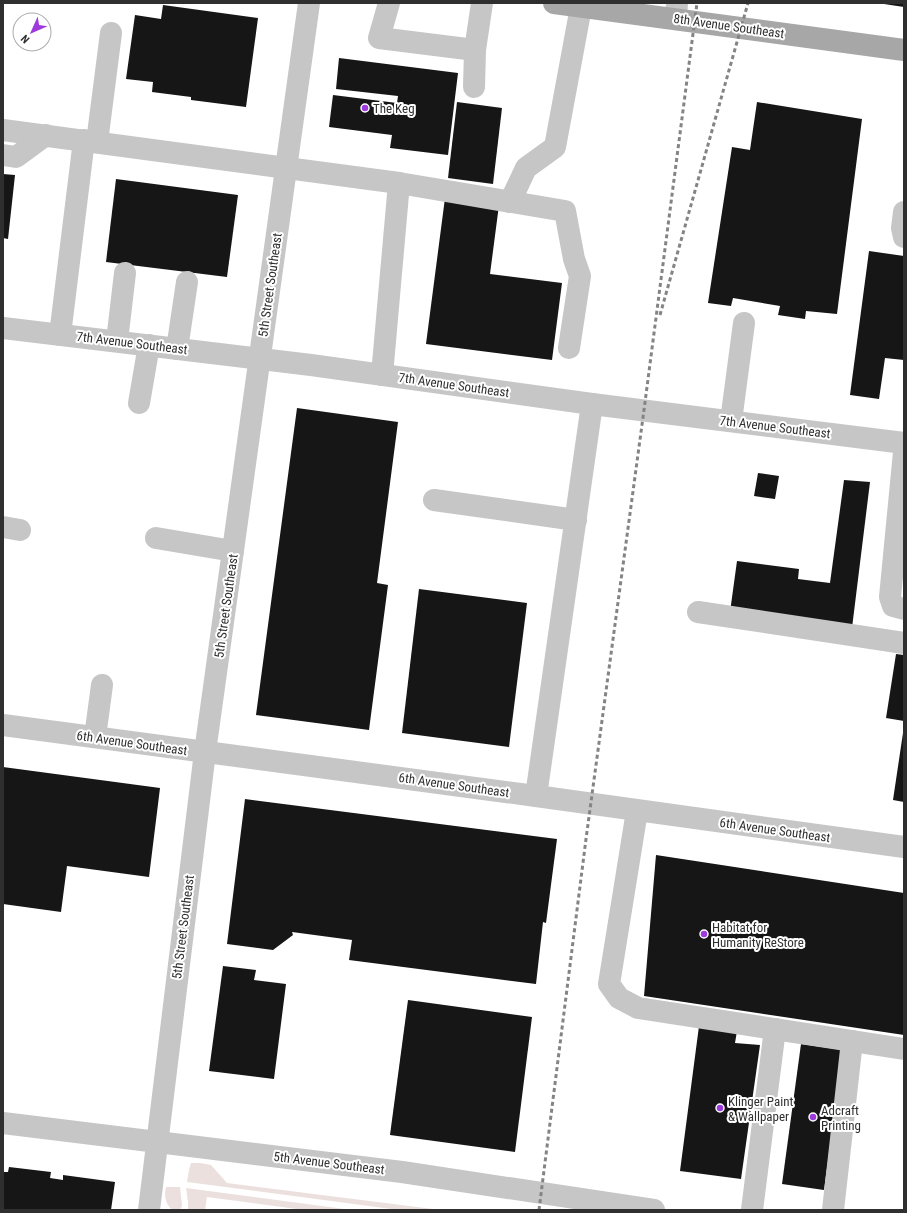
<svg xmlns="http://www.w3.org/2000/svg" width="907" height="1213" viewBox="0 0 907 1213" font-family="'Roboto Condensed',sans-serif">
	<rect width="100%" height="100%" fill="#fff"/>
	<g fill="#ebe0dd">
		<path d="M191 1163H200L211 1165 227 1183 441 1210H399L187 1182 189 1170Z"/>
		<path d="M166 1187H180L182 1206 180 1210H172C165 1203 164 1196 166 1187Z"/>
		<path d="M186 1188 352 1210H304L207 1197 205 1210H188V1202Z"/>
	</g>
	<g fill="#161616">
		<path d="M884 3H904V7L884 4Z"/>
		<path d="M163 5 258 18 246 107 191 100V97L152 92 153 82 126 79 135 15 161 19Z"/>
		<path d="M339 58 458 73 448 155 390 148 392 135 329 127 333 95 397 103 398 96 336 89Z"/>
		<path d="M457 102 502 108 493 184 448 178Z"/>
		<path d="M757 102 862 119 837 314 806 311 805 319 778 315 780 306 733 298 731 306 708 303 732 147 750 150Z"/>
		<path d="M3 174 15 175 8 239 3 238Z"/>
		<path d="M116 179 238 195 227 277 106 262Z"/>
		<path d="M445 198 499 205 490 274 562 283 552 360 426 344Z"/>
		<path d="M869 251 904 256V360L885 358 879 399 850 395Z"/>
		<path d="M297 408 398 422 377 583 388 585 369 730 256 715Z"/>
		<path d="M758 473 779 476 775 499 754 496Z"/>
		<path d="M844 480 870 482 852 628 730 612 737 561 799 569 798 579 830 583Z"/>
		<path d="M419 589 527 603 509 747 402 733Z"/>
		<path d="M896 654 904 655V721L886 718Z"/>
		<path d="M903 733H904V802L893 800Z"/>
		<path d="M3 767 160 788 149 877 67 866 61 912 3 904Z"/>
		<path d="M245 799 557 839 546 923 543 922 536 984 349 960 352 940 292 932 293 935 273 950 227 944Z"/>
		<path d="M656 855 904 893V1035L644 996Z"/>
		<path d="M223 966 256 970 254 980 286 984 274 1079 209 1071Z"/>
		<path d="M408 1000 532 1017 515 1152 390 1135Z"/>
		<path d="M699 1026 737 1031 735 1043 760 1045 741 1179 680 1171Z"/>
		<path d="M801 1044 843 1050 824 1190 782 1184Z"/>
		<path d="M9 1167 51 1172 50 1178 63 1180V1175L115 1182 111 1210H3V1172H8Z"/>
	</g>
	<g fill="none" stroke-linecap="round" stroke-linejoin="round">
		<g stroke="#c6c6c6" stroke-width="22">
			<path d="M389 3 379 38 475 50"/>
			<path d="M676 19 677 3"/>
			<path d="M474 87 475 50 482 3"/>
			<path d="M3 130 399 183 382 375"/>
			<path d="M97 142 111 33"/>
			<path d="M3 155 16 157 46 135"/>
			<path d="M399 183 565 211 574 259 580 276 569 348"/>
			<path d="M510 202 526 168 555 147 581 7"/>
			<path d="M904 212 902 228 904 237"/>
			<path d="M3 328 311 365 592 404 904 443"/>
			<path d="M60 335 84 140"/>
			<path d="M117 341 125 273"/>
			<path d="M177 349 187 282"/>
			<path d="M139 403 149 345"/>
			<path d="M731 421 744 323"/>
			<path d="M904 452 890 597 893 606 904 609"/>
			<path d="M434 500 576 520"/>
			<path d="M3 527 20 530"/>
			<path d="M156 538 233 551"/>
			<path d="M698 612 904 643"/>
			<path d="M3 725 536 796 904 847"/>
			<path d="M95 737 102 685"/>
			<path d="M536 796 592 404"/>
			<path d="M637 811 609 984 619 998 638 1008 904 1049"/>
			<path d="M3 1123 402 1172 654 1210"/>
			<path d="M149 1210 205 752 309 3"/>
			<path d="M752 1210 775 1029"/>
			<path d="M833 1210 852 1041"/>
		</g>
		<path stroke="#a7a7a7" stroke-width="22" d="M554 3 904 50"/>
		<g stroke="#848484" stroke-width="3" stroke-dasharray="4 3" stroke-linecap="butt">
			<path d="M660 315 748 3"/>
			<path d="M539 1210 586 839 644 410 697 3"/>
		</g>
	</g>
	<g fill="#9e3adc" stroke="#fff" stroke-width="1.5">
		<circle cx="365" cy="108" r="4"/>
		<circle cx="704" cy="934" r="4"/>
		<circle cx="720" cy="1108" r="4"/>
		<circle cx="813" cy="1117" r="4"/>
	</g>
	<g text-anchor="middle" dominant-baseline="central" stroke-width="4" stroke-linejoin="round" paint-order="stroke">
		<g font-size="13" fill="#2f2f2f" stroke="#fff">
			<text transform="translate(729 26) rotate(8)">8th Avenue Southeast</text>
			<text transform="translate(270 285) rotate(-82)">5th Street Southeast</text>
			<text transform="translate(132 343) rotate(7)">7th Avenue Southeast</text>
			<text transform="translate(454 385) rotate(8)">7th Avenue Southeast</text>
			<text transform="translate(775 427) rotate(7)">7th Avenue Southeast</text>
			<text transform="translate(226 606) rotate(-82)">5th Street Southeast</text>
			<text transform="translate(132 743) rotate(8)">6th Avenue Southeast</text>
			<text transform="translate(454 785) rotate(8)">6th Avenue Southeast</text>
			<text transform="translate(775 830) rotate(8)">6th Avenue Southeast</text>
			<text transform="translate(183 927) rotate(-83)">5th Street Southeast</text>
			<text transform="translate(329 1163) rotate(7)">5th Avenue Southeast</text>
		</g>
		<g font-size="13" fill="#2f2f2f" stroke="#fff" text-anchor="start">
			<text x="373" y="108">The Keg</text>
			<text x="712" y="927">Habitat for<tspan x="712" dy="15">Humanity ReStore</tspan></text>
			<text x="728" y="1101">Klinger Paint<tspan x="728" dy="15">&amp; Wallpaper</tspan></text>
			<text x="821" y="1110">Adcraft<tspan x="821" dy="15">Printing</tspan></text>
		</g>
	</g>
	<rect width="907" height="1213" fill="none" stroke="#2f2f2f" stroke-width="8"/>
	<g transform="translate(32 32) rotate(225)"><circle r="19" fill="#ffffff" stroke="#acacac"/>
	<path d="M0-3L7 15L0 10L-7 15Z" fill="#9e3adc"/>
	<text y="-6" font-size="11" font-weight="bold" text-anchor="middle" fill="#2f2f2f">N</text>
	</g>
</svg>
